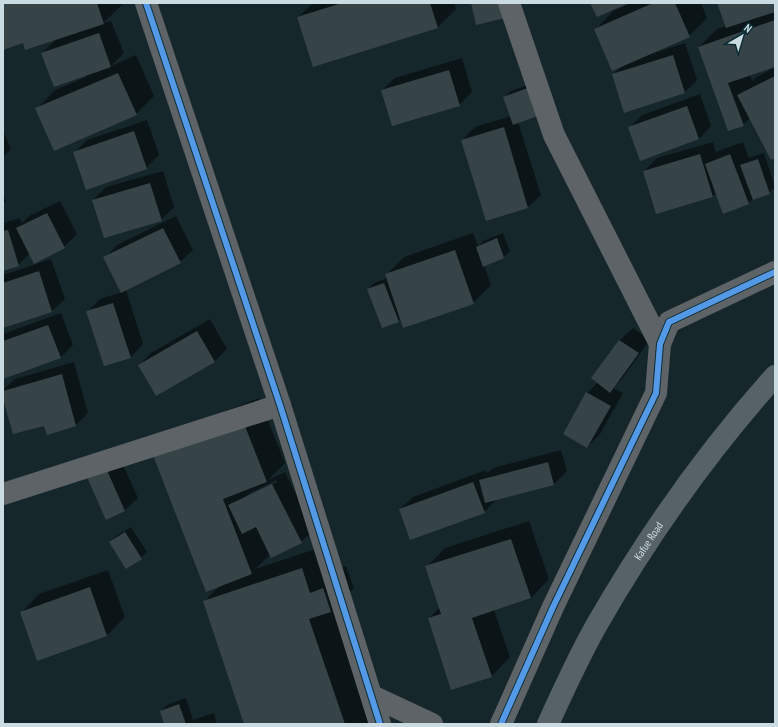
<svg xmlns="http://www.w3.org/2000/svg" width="778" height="727" viewBox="0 0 778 727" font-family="'PT Sans Narrow',sans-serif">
	<rect width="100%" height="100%" fill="#16272c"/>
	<g fill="#0007" fill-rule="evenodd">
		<path d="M3 3H121L122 5 103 23 111 21 124 53 111 66 136 55 154 96 136 114 37 109 55 90 86 77V75L42 53 57 38 24 42 3 49Z"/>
		<path d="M313 3H454L456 9 438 27 298 17Z"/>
		<path d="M632 3H701L707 18 689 36 651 53V54L685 43 697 80 684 93 613 75 623 65 595 30 613 11Z"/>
		<path d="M719 3H775V66L750 75 752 81 757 77 775 67V157L750 118 743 125 699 47 717 29 726 26Z"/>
		<path d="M462 58 472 92 459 105 382 90 395 78Z"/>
		<path d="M539 81 518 122 541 195 528 207 487 220 462 140 475 127 511 116 505 97 511 91Z"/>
		<path d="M700 94 711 126 699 139 629 128 642 115Z"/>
		<path d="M147 120 159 155 146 168 74 153 87 140Z"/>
		<path d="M3 130 11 149 3 157Z"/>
		<path d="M713 142 716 153 718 151 743 142 749 158 764 153 775 187 769 193 753 199 748 203 716 193 713 196 644 171 657 158Z"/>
		<path d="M163 171 174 207 161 220 93 200 106 187Z"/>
		<path d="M3 194 6 201 3 204Z"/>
		<path d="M60 201 77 234 64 247 35 262 30 253 18 265 3 270V223L20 218 22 223 29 216Z"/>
		<path d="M176 216 193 250 180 262 126 290 143 344 131 357 87 312 100 299 122 292 105 258 117 245Z"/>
		<path d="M473 233 478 246 483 241 503 233 510 251 504 257 484 265 491 285 473 303 401 318 398 321 368 289 374 283 387 278 386 275 404 257Z"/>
		<path d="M51 259 65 299 52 311 3 327V275Z"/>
		<path d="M61 313 73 345 60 358 3 378V334Z"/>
		<path d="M210 319 227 349 215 361 156 395 139 365 151 353Z"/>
		<path d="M633 328 650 340 622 379 613 388 623 393 600 434 587 447V393L598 382 592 378 620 340Z"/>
		<path d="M74 362 88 413 76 425H45L3 395V390L15 379Z"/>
		<path d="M259 398 285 463 268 480 285 472 314 530 301 542 270 555 255 569 325 546 333 570 346 566 354 588 335 606 375 724H245L204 602 220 585 170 432ZM276 480 277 482 247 497V495Z"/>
		<path d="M115 447 138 498 125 510 107 519 97 455Z"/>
		<path d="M561 450 567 471 554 484 497 499 484 512 400 509 413 497 486 470 487 473 493 468Z"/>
		<path d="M529 521 549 579 531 598 494 610 510 657 492 676 429 618 440 607 427 567 445 548Z"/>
		<path d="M131 527 147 552 141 558 110 542 116 536Z"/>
		<path d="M108 570 125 617 107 635 38 659 21 613 39 594Z"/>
		<path d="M186 698 193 720 214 713 217 724H165L161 711 167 705Z"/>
	</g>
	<g fill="#364448">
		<path d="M3 3H97L104 24 25 50 23 43 3 50Z"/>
		<path d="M342 3H430L438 28 313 67 297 17Z"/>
		<path d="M471 3H502L505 18 476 25Z"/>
		<path d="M590 3H629L597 17Z"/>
		<path d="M653 3H675L690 37 612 71 594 29Z"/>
		<path d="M717 3H775V12L726 28Z"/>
		<path d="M775 20V67L728 83 744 126 728 131 698 47Z"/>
		<path d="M99 33 111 67 54 87 41 53Z"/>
		<path d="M673 55 685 93 624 113 612 74Z"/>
		<path d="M449 70 460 106 392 126 381 90Z"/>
		<path d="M118 73 137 115 54 151 35 108Z"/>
		<path d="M775 76V158L771 160 737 95Z"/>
		<path d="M533 86 543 114 513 125 503 97Z"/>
		<path d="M687 106 699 139 640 161 628 127Z"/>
		<path d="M504 127 528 208 486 221 461 140Z"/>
		<path d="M134 131 147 169 86 190 73 152Z"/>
		<path d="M700 154 713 197 656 214 643 171Z"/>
		<path d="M730 154 749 204 723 214 705 164Z"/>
		<path d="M758 159 770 194 753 200 740 165Z"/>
		<path d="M150 183 162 221 104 238 92 200Z"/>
		<path d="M47 213 65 248 34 264 16 228Z"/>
		<path d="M163 228 181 263 121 293 103 257Z"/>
		<path d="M8 230 19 266 3 271V231Z"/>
		<path d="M497 238 504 258 483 267 476 247Z"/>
		<path d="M455 250 474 304 403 328 385 274Z"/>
		<path d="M39 271 52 312 3 328V283Z"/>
		<path d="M384 283 399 322 382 328 367 289Z"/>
		<path d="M113 303 131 358 104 366 86 311Z"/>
		<path d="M48 325 61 358 3 379V341Z"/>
		<path d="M197 331 215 362 156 396 138 365Z"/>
		<path d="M619 340 639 353 610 393 591 378Z"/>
		<path d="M62 374 76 426 47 435 44 426 13 434 3 399V391Z"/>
		<path d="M586 392 611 406 587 448 563 434Z"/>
		<path d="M241 416 267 482 223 499 252 574 206 592 151 450Z"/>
		<path d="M102 459 125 511 106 520 83 468Z"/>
		<path d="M548 462 554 485 485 503 479 480Z"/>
		<path d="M473 482 485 513 410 540 399 509Z"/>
		<path d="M272 484 302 543 271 558 256 527 242 534 228 505Z"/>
		<path d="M125 532 142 559 126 569 109 542Z"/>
		<path d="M511 539 531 598 472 618 492 677 451 690 428 618 441 614 425 566Z"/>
		<path d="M302 568 310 593 323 588 331 612 309 619 345 724H244L203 601Z"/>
		<path d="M90 587 107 636 37 661 20 612Z"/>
		<path d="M179 704 186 724H164L160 711Z"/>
	</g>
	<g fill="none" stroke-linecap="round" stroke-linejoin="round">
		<g stroke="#5d6366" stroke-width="22">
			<path d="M146 3 280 405 380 724"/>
			<path d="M509 3 554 135 660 344"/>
			<path d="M3 494 280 405"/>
			<path d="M372 696 432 724"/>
			<path d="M501 724 553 607 656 393 660 344 669 322 775 272"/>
		</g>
		<path stroke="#576266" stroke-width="22" id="s1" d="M548 724C563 691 578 658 596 626 647 537 706 453 775 376"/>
		<defs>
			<g id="cycleway">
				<path d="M146 3 280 405 380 724"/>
				<path d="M501 724 553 607 656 393 660 344 669 322 775 272"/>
			</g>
		</defs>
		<use href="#cycleway" stroke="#0c2d36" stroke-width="8"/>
		<use href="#cycleway" stroke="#5399e6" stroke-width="6"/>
	</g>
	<g text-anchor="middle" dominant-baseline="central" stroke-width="3" stroke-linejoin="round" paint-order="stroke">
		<g font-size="11" fill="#cadce1" stroke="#0c2d36">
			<text stroke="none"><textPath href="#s1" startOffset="209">Kafue Road</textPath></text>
		</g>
	</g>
	<rect width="778" height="727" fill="none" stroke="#cadce1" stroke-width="8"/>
	<g transform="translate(742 36) rotate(38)" stroke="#0c2d36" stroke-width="3" paint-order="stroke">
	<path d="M0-3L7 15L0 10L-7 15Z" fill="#cadce1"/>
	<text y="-6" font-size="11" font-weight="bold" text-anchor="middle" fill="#cadce1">N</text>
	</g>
</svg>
